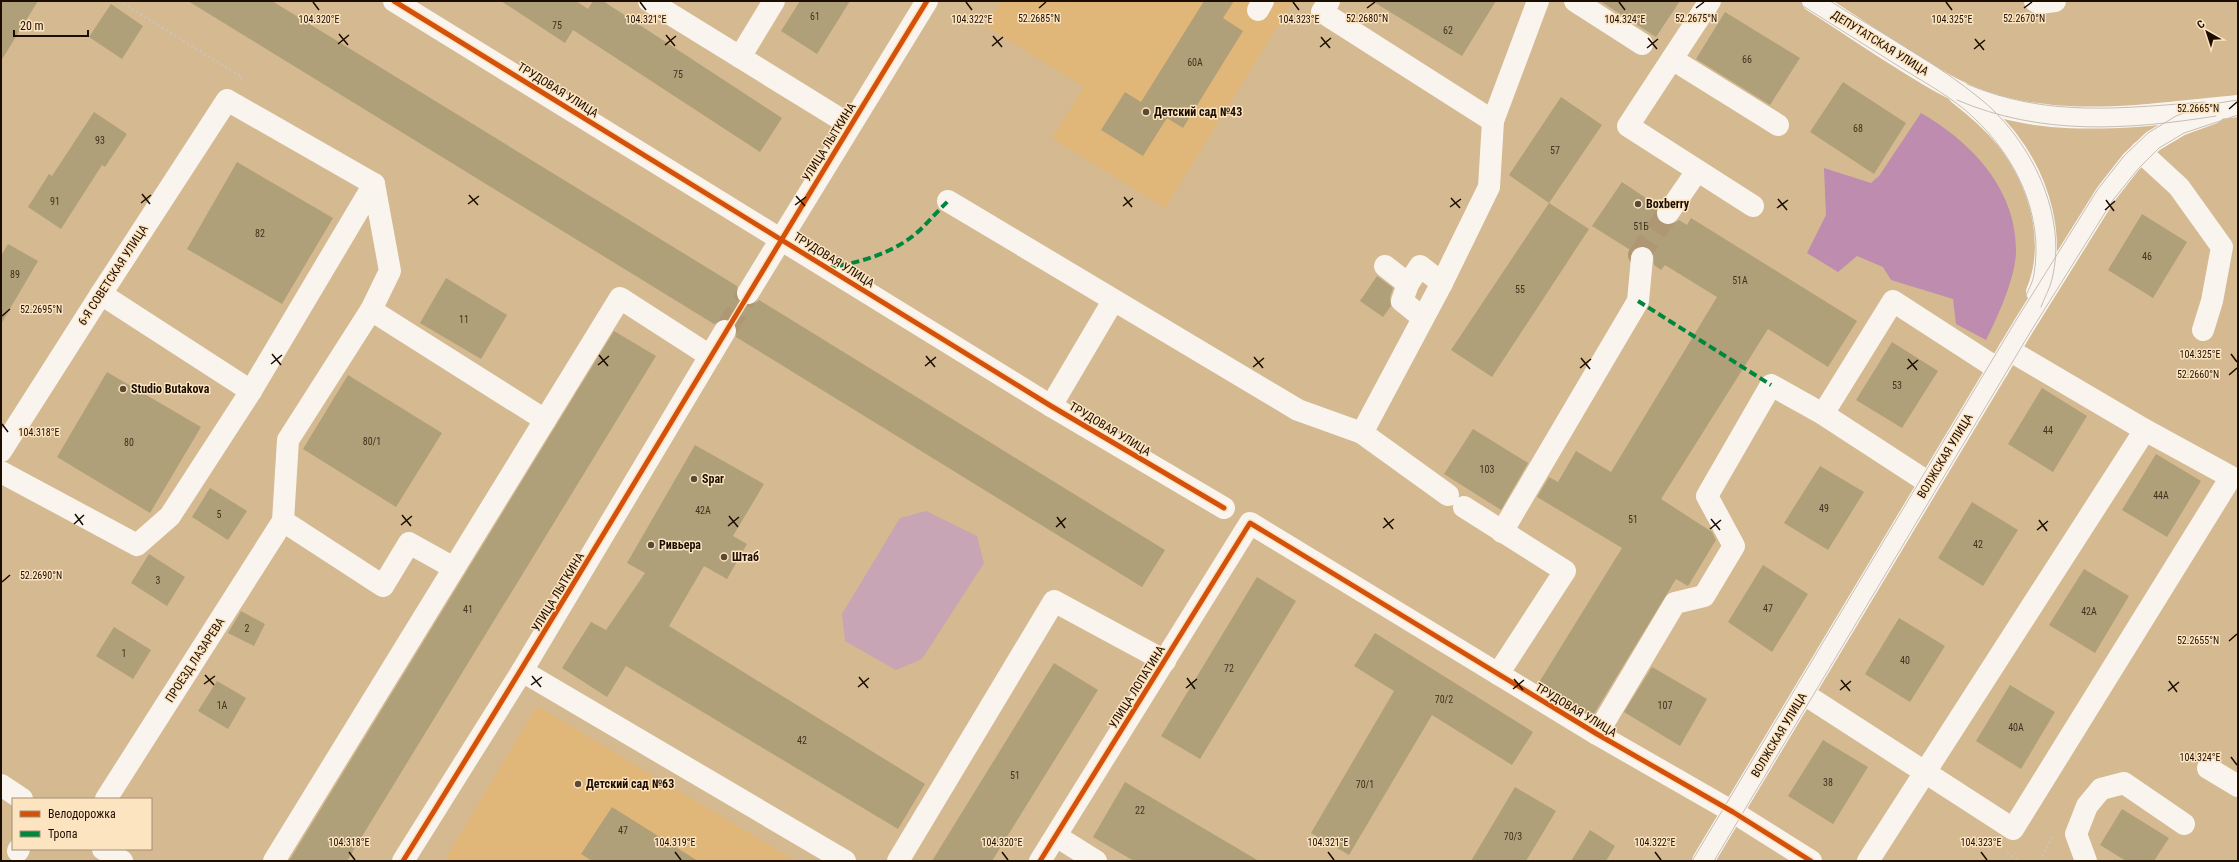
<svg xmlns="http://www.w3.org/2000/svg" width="2239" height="862" viewBox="0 0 2239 862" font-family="'Roboto Condensed',sans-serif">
	<rect width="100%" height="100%" fill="#d4b991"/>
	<g fill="#e1b779">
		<path d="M1002 1H1293L1165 208 1052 138 1084 87 986 26Z"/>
		<path d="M537 706 796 861H444Z"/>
	</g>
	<path fill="#c8a5b4" d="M926 511 977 536 984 563 922 659 896 670 845 641 842 614 900 518Z"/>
	<path fill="#bd8cae" d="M1921 113C1971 142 2017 189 2016 252 2015 279 1998 316 1986 340L1956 324 1953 299 1891 280 1883 267 1857 256 1838 272 1807 253 1826 215 1824 168 1871 183 1879 176Z"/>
	<g fill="#b0a07a">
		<path d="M1 1H38L1 61Z"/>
		<path d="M188 1H272L737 286V299L742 304H754L759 300 1165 550 1142 587 736 337 737 331 732 321 725 319 714 324Z"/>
		<path d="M501 1H576L588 9 593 1H603L782 118 760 152 573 30 565 43Z"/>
		<path d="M800 1H850L817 54 781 31Z"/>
		<path d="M1204 1H1234L1223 18 1243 31 1183 128 1167 118 1143 156 1101 130 1125 92 1141 102Z"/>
		<path d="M1372 1H1496L1462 56Z"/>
		<path d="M1600 1H1680L1656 37Z"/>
		<path d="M111 4 143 26 122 59 89 37Z"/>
		<path d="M1725 12 1800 58 1770 105 1696 59Z"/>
		<path d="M1843 82 1906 123 1874 174 1810 132Z"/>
		<path d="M1561 97 1602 125 1549 203 1509 175Z"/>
		<path d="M94 112 127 134 105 167 102 165 61 229 28 207 49 174 52 176Z"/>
		<path d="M237 162 333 218 282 304 187 249Z"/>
		<path d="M1622 182 1658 206 1657 218 1661 223 1673 224 1679 220 1687 225 1691 218 1857 321 1828 367 1768 329 1661 499 1712 532 1716 540 1688 586 1676 579 1592 717 1538 684 1622 548 1537 497 1549 477 1558 482 1576 451 1611 472 1717 297 1665 265 1661 270 1654 265 1653 253 1649 248 1637 247 1632 251 1592 226Z"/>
		<path d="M1549 203 1589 229 1492 377 1451 350Z"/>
		<path d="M2142 214 2187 242 2153 298 2108 270Z"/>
		<path d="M8 244 38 261 1 324V256Z"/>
		<path d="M1377 276 1393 288 1390 297 1391 306 1383 317 1360 301Z"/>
		<path d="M446 278 507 315 481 359 420 323Z"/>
		<path d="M614 331 656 356 347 861H289Z"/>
		<path d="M1892 342 1938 371 1902 428 1856 400Z"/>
		<path d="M107 372 201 427 150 513 57 457Z"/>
		<path d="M348 375 442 433 396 507 303 449Z"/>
		<path d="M2042 388 2087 416 2053 472 2008 444Z"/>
		<path d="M1473 429 1528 463 1501 510 1444 474Z"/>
		<path d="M695 445 764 484 733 536 747 544 727 579 704 566 669 626 925 784 898 829 626 666 607 697 562 668 591 622 606 630 645 573 627 563Z"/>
		<path d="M2156 454 2201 481 2167 537 2122 510Z"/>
		<path d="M1820 466 1864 492 1828 550 1784 523Z"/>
		<path d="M210 488 247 511 228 540 192 517Z"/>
		<path d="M1972 502 2018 530 1983 586 1938 558Z"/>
		<path d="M149 554 185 577 167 606 131 583Z"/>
		<path d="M1763 565 1808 594 1772 652 1728 622Z"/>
		<path d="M2084 569 2129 596 2095 653 2049 625Z"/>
		<path d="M1257 577 1296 601 1200 759 1161 736Z"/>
		<path d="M241 611 265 624 254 646 228 633Z"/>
		<path d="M1899 618 1945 646 1910 702 1865 674Z"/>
		<path d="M114 627 151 650 133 679 96 656Z"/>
		<path d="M1375 633 1533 732 1512 765 1432 715 1349 855 1311 833 1394 691 1354 666Z"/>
		<path d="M1054 663 1098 690 992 861H932Z"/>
		<path d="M1652 667 1707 699 1680 746 1624 712Z"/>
		<path d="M217 681 246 698 228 729 198 711Z"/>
		<path d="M2010 685 2055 712 2021 769 1976 741Z"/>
		<path d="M1823 740 1868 767 1833 824 1788 796Z"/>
		<path d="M1125 782 1259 861H1134L1093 837Z"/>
		<path d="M1515 787 1556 811 1526 861H1471Z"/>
		<path d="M612 807 698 861H592L581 854Z"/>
		<path d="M2122 809 2169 838 2154 861H2126L2100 845Z"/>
		<path d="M1590 830 1615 846 1606 861H1571Z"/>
	</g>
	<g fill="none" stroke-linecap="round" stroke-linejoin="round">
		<g stroke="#af9774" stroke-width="22" stroke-dasharray="22 11" stroke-linecap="butt">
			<path d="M1642 258 1639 255 1668 213"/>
			<path d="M725 331 748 293"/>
		</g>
		<g stroke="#ccc3b7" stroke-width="2.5" stroke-dasharray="2 3" stroke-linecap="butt">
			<path d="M119 1 242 77 239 81"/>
			<path d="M2007 853 2020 861"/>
			<path d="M2040 861 2052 836"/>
		</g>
		<g stroke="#f9f4ee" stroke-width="22">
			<path d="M394 1 1051 406 1224 508"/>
			<path d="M649 1 850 125"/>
			<path d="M1329 1 1322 12 1493 121"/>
			<path d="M1575 1 1642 44"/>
			<path d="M1710 1 1628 126 1753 206"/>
			<path d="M2035 1 2039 3 2055 1"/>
			<path d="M1258 10 1263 1"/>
			<path d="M740 57 774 1"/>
			<path d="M1672 59 1778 125"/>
			<path d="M1959 94C1976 107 1992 121 2006 138 2039 180 2058 241 2037 292"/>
			<path d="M2141 152 2179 187 2222 247 2212 301 2203 330"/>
			<path d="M948 201 1298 410 1362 433 1448 495"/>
			<path d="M1668 213 1697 171"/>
			<path d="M1385 266 1408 284 1402 301 1423 318"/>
			<path d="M1408 284 1420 266 1442 283"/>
			<path d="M748 293 927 1"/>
			<path d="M101 294 251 391"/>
			<path d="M1051 406 1113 301"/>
			<path d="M1823 414 1893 301 1998 369"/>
			<path d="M1362 433 1442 283 1489 187 1493 121 1538 1"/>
			<path d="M1 451 101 294 227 100 374 184"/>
			<path d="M1 472 137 545 170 516 251 391 374 184 390 271 371 310"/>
			<path d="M1464 507 1565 571 1498 674"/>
			<path d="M283 521 383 586 409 543 454 568"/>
			<path d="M1502 532 1638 301 1642 258"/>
			<path d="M522 671 845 861"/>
			<path d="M1804 694 2013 829 2231 477 2145 430"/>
			<path d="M1597 734 1675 603 1704 596 1734 546 1707 496 1771 385 1823 414 1929 483"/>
			<path d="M2208 768 2238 786"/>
			<path d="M1 785 22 799"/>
			<path d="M106 799 283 521 288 440 371 310 545 420"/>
			<path d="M1056 836 1096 861"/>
			<path d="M103 849 122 861"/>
			<path d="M18 851 19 849"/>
			<path d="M274 861 620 298 710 356"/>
			<path d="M403 861 522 671 725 331"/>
			<path d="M898 861 1054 601 1165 661"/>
			<path d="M1040 861 1250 523 1597 734 1733 812 1811 861"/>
			<path d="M1703 861 2023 327 2106 194 2131 162 2153 141 2180 125 2213 113"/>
			<path d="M1868 861 2145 430 2009 350"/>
			<path d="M2086 861 2076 834 2087 806 2101 789 2124 783 2184 824"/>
		</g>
		<path stroke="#f9f4ee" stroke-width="22" d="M1813 1C1857 29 1901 60 1946 85 2035 135 2142 115 2238 106"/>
		<g stroke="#c6beb3" stroke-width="1">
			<path d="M1795 1C1831 24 1867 46 1903 69 1927 84 1953 98 1973 117 2016 157 2044 215 2034 274 2033 283 2027 292 2024 300"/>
			<path d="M1830 1C1879 32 1939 64 1983 101 2031 141 2068 216 2052 279 2050 289 2044 298 2041 307"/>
			<path d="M1967 84C2047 118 2121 108 2205 102"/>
			<path d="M1957 100C2041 136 2128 130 2216 116"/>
			<path d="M1692 861 2015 322 2098 189 2124 156 2148 133 2176 116 2205 105 2238 100"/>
			<path d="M1714 861 2031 331 2113 200 2138 169 2159 148 2184 133 2238 115"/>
		</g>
		<g stroke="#00873e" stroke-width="4" stroke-dasharray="8 4" stroke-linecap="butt">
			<path d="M828 268C861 262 895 253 920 230 930 220 939 210 948 201"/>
			<path d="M1638 301 1771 385"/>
		</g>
		<defs>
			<g id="cycleway">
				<path d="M394 1 1051 406 1224 508"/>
				<path d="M403 861C581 576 751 287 927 1"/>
				<path d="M1040 861 1250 523 1597 734 1733 812 1811 861"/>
			</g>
		</defs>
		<use href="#cycleway" stroke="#fde4c1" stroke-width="8"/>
		<use href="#cycleway" stroke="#d4510b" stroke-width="5"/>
	</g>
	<path fill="none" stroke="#1b0d00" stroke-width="1.5" d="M313 2 319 10M640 2 646 10M966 2 972 10M1293 2 1299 10M1619 2 1625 10M1946 2 1952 10M1039 8 1046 2M1367 8 1375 2M1696 8 1704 2M2024 8 2032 2M339 34 348 45M666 35 675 46M993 36 1002 47M1321 37 1330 48M1648 38 1657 49M1975 39 1984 50M338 44 349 35M665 45 676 36M992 46 1003 37M1320 47 1331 38M1647 48 1658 39M1974 49 1985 40M2229 109 2237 102M142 194 150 204M469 195 478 205M796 196 805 206M1124 197 1132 207M1451 198 1460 208M1778 199 1787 210M2106 200 2114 211M141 203 151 195M468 204 479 196M795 205 806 197M1123 206 1133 198M1450 207 1461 199M1777 208 1788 200M2105 210 2115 201M2 316 10 309M272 354 281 365M2231 354 2237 362M599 355 608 366M926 356 935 367M1254 357 1263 368M1581 358 1590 369M1908 359 1917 370M271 364 282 355M598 365 609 356M925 366 936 357M1253 367 1264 358M1580 368 1591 359M1907 369 1918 360M2229 375 2237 368M2 424 8 432M75 514 83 525M402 515 411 526M729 516 738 527M1057 517 1065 528M1384 518 1393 529M1711 519 1720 530M2039 520 2047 531M74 524 84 515M401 525 412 516M728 526 739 517M1056 527 1066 518M1383 528 1394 519M1710 529 1721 520M2037 530 2048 521M2 582 10 575M2229 641 2237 634M205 675 214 685M532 676 541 687M859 677 868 688M1187 678 1195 689M1514 679 1523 690M1841 680 1850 691M2169 681 2177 692M204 684 215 676M531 685 542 677M858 687 869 678M1186 688 1197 679M1513 689 1524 680M1840 690 1851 681M2168 691 2179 682M2231 757 2237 765M349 852 355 860M675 852 681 860M1002 852 1008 860M1328 852 1334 860M1655 852 1661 860M1981 852 1987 860"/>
	<g fill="#5c4933" stroke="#fde4c1" stroke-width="1.5">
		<circle cx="1146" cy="112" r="4"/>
		<circle cx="1638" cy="204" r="4"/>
		<circle cx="123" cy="389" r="4"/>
		<circle cx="694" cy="479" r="4"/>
		<circle cx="651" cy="545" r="4"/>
		<circle cx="724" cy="557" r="4"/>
		<circle cx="578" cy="784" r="4"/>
	</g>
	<g text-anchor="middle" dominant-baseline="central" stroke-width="3" stroke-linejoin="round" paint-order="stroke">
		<g font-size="10" fill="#40321e">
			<text x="815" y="16">61</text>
			<text x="557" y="25">75</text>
			<text x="1448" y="30">62</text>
			<text x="1747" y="59">66</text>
			<text x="1195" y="62">60А</text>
			<text x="678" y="74">75</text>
			<text x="1858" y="128">68</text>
			<text x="100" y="140">93</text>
			<text x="1555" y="150">57</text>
			<text x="55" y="201">91</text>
			<text x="1641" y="226">51Б</text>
			<text x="260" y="233">82</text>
			<text x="2147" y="256">46</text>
			<text x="15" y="274">89</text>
			<text x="1740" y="280">51А</text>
			<text x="1520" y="289">55</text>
			<text x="464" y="319">11</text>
			<text x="1897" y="385">53</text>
			<text x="2048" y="430">44</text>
			<text x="372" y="441">80/1</text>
			<text x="129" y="442">80</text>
			<text x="1487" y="469">103</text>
			<text x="2161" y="495">44А</text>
			<text x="1824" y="508">49</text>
			<text x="703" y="510">42А</text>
			<text x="219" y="514">5</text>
			<text x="1633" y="519">51</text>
			<text x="1978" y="544">42</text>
			<text x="158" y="580">3</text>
			<text x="1768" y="608">47</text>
			<text x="468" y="609">41</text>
			<text x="2089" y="611">42А</text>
			<text x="247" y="628">2</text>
			<text x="124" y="653">1</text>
			<text x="1905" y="660">40</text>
			<text x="1229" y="668">72</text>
			<text x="1444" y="699">70/2</text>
			<text x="222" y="705">1А</text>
			<text x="1665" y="705">107</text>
			<text x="2016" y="727">40А</text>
			<text x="802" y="740">42</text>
			<text x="1015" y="775">51</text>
			<text x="1828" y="782">38</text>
			<text x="1365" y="784">70/1</text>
			<text x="1140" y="810">22</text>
			<text x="623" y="830">47</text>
			<text x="1513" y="836">70/3</text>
		</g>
		<g font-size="12" fill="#1b0d00" stroke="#fde4c1">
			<text transform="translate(1880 43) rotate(32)">ДЕПУТАТСКАЯ УЛИЦА</text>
			<text transform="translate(558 90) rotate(32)">ТРУДОВАЯ УЛИЦА</text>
			<text transform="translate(829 142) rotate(-58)">УЛИЦА ЛЫТКИНА</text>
			<text transform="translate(834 260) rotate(32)">ТРУДОВАЯ УЛИЦА</text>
			<text transform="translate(113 275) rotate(-57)">6-Я СОВЕТСКАЯ УЛИЦА</text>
			<text transform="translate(1110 429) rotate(31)">ТРУДОВАЯ УЛИЦА</text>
			<text transform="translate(1945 456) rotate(-59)">ВОЛЖСКАЯ УЛИЦА</text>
			<text transform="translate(558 592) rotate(-59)">УЛИЦА ЛЫТКИНА</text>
			<text transform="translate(195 660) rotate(-57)">ПРОЕЗД ЛАЗАРЕВА</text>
			<text transform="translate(1137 687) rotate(-58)">УЛИЦА ЛОПАТИНА</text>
			<text transform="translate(1576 710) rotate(31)">ТРУДОВАЯ УЛИЦА</text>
			<text transform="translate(1779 735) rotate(-59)">ВОЛЖСКАЯ УЛИЦА</text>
		</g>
		<g font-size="12" font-weight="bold" fill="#1b0d00" stroke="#fde4c1" text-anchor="start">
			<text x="1154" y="112">Детский сад №43</text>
			<text x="1646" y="204">Boxberry</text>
			<text x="131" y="389">Studio Butakova</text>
			<text x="702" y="479">Spar</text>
			<text x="659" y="545">Ривьера</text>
			<text x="732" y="557">Штаб</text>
			<text x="586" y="784">Детский сад №63</text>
		</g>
	</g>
	<g font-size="10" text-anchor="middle" fill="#1b0d00" stroke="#fde4c1" stroke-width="3" stroke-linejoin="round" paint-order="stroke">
		<text x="1039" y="22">52.2685°N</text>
		<text x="1367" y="22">52.2680°N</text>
		<text x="1696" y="22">52.2675°N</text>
		<text x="2024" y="22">52.2670°N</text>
		<text x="319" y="23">104.320°E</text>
		<text x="646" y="23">104.321°E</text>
		<text x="972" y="23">104.322°E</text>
		<text x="1299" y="23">104.323°E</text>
		<text x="1625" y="23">104.324°E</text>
		<text x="1952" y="23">104.325°E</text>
		<text x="2198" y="112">52.2665°N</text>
		<text x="41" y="313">52.2695°N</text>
		<text x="2200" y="358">104.325°E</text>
		<text x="2198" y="378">52.2660°N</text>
		<text x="39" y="436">104.318°E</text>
		<text x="41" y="579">52.2690°N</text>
		<text x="2198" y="644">52.2655°N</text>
		<text x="2200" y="761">104.324°E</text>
		<text x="349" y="846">104.318°E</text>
		<text x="675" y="846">104.319°E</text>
		<text x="1002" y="846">104.320°E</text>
		<text x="1328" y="846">104.321°E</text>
		<text x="1655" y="846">104.322°E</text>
		<text x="1981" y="846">104.323°E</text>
	</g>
	<rect width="2239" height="862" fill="none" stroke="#1b0d00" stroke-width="4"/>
	<rect x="12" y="798" width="140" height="52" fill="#fde4c1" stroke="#a38e74"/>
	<rect x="20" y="811" width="20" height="6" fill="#d4510b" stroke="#a38e74"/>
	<text x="48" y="818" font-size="12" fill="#1b0d00">Велодорожка</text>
	<rect x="20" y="831" width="20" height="6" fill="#00873e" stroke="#a38e74"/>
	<text x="48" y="838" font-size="12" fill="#1b0d00">Тропа</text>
	<g transform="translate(2207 32) rotate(321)" stroke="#fde4c1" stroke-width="3" paint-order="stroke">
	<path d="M0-3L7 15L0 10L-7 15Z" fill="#1b0d00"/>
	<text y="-6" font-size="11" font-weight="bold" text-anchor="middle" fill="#1b0d00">С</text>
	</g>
	<path d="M14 30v6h74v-6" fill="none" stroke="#1b0d00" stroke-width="2"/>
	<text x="20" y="30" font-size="12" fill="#1b0d00" stroke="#fde4c1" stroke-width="3" paint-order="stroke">20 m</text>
</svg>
